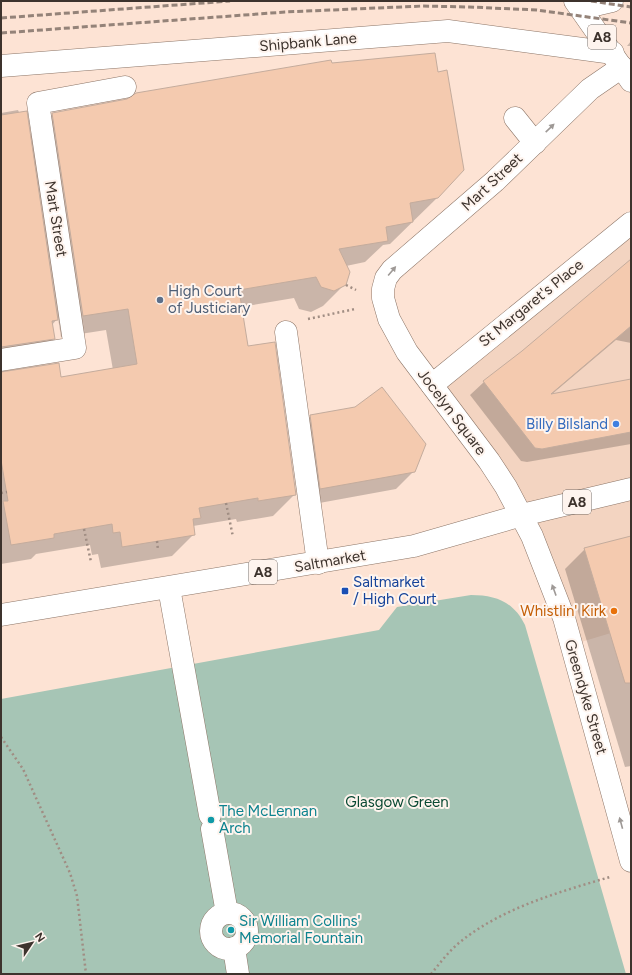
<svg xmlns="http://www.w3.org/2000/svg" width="632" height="975" viewBox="0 0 632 975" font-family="Figtree,sans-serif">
	<rect width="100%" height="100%" fill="#fde3d4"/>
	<path fill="#f3d4c1" d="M631 224V627L571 645 542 559 432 385Z"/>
	<path fill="#a6c5b5" d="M471 595C496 595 514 602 525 625L626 974H1V699L379 630 397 607Z"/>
	<g fill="#0003">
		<path d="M631 41V46H627Z"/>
		<path d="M331 64 437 198 390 244 383 245 365 262 346 266 345 284 323 306 311 312 299 309 294 298 241 307 247 348 295 494 273 516 237 522 236 519 193 526 194 534 172 556 101 568 98 554 92 555 90 545 36 554 31 559 1 564V373L60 378 113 370 106 330 61 337 58 318 52 325 54 338 32 360 1 365V113L18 110 30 137 53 114Z"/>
		<path d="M631 261V343L616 340 551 395 631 380V444L527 462 521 461 470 395 484 382 523 352Z"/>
		<path d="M311 416 414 471 396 489 303 506 293 433Z"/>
		<path d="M631 539V766L625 767 565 569 585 549Z"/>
	</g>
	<g fill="#f4caaf" stroke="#c4ac9d">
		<path d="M435 53 438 72 447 70 464 170 438 198 410 203 413 222 386 227 388 241 339 249 350 272 346 285 334 291 321 287 316 277 239 290 248 346 275 342 296 495 258 501V498L199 508 201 518 193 519 195 535 122 547 120 532 113 533 112 524 54 534V538L11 545 3 501H8L1 460V372L59 363 61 377 137 364 128 309 83 316 52 113 127 99 136 93 331 60 332 63Z"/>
		<path d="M27 111 58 320 52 321 55 339 1 347V115Z"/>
		<path d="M631 259V326L551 394 631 379V432L542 449 535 448 483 381 522 351Z"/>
		<path d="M382 387 426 444 415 472 320 489 310 415 355 407Z"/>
		<path d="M631 536V683H625L584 548Z"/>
	</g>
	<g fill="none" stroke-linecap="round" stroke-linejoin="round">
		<defs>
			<g id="minor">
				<path d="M582 8 612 1"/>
				<path d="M1 66 448 31 613 53"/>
				<path d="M622 67 590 89 495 181 392 270 386 278 383 289V298L389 319 407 352 489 461 506 487 532 536 564 618 631 861"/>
				<path d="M515 118 535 143"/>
				<path d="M286 332 318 563"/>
				<path d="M1 360 75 348 38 103 125 87"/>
				<path d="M432 385 631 223"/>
				<path d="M169 588 210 815"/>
				<path d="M212 829 227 913"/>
				<circle cx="229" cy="931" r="18"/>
				<path d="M234 948 238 974"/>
			</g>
			<g id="major">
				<path d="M575 1 631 81"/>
				<path d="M1 615 414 546 522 515 631 489"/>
			</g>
		</defs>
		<use href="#minor" stroke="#8c7567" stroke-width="23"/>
		<use href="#major" stroke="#8c7567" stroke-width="23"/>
		<g stroke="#a08d83" stroke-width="2.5" stroke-dasharray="2 3" stroke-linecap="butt">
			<path d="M346 285 356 290"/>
			<path d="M308 319 355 309"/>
			<path d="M1 493 7 492"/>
			<path d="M226 503 233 537"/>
			<path d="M84 529 91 562"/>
			<path d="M157 541 158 550"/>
			<path d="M1 737 23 769 70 873 77 896 86 974"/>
			<path d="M431 974C440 963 449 951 460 942 502 908 559 892 610 877"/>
		</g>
		<use href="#minor" stroke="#fff" stroke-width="22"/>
		<use href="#major" stroke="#fff" stroke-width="22"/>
		<g stroke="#948379" stroke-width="3" stroke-dasharray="6 3" stroke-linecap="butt">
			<path d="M591 1 631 7"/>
			<path d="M1 18 230 1"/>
			<path d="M1 33 285 12 423 6 469 7 537 10 631 23"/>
		</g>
	</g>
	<defs><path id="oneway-solid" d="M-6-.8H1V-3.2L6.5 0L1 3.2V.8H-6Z"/></defs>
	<g fill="#9e9996">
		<use href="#oneway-solid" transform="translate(550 128) rotate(-44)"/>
		<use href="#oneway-solid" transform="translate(392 271) rotate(-50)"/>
		<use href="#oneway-solid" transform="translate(554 590) rotate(-110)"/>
		<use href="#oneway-solid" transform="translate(621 823) rotate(-105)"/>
	</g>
	<circle fill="#5c6f8a" stroke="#fef4ee" stroke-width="1.5" cx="160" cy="300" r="4"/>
	<circle fill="#3f7fe0" stroke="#fef4ee" stroke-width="1.5" cx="616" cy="424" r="4"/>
	<rect fill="#1a4fb4" stroke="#fef4ee" stroke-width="1.5" x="341" y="587" width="8" height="8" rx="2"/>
	<circle fill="#e8710a" stroke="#fef4ee" stroke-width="1.5" cx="614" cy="611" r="4"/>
	<g fill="#0f9aa8" stroke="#fef4ee" stroke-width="1.5">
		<circle cx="211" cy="820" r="4"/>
		<circle cx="231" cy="930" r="4"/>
	</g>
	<g text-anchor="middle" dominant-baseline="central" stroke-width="4" stroke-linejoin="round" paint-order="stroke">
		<g fill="#fef4ee" stroke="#776d67" stroke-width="1">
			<rect x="588" y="25" width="28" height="24" rx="3"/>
			<rect x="563" y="490" width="28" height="24" rx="3"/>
			<rect x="249" y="560" width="28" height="24" rx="3"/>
		</g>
		<g font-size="14" font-weight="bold" fill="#3d332d">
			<text x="602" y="37">A8</text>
			<text x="577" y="502">A8</text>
			<text x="263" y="572">A8</text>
		</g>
		<g font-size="15" fill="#3d332d" stroke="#fef4ee">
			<text transform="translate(308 42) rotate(-5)">Shipbank Lane</text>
			<text transform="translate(492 182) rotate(-43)">Mart Street</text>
			<text transform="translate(56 219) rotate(81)">Mart Street</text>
			<text transform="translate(531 303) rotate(-39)">St Margaret's Place</text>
			<text transform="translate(452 412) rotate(53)">Jocelyn Square</text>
			<text transform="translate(330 561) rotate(-10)">Saltmarket</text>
			<text transform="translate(586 697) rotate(74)">Greendyke Street</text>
		</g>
		<g font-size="15" fill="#4e5e75" stroke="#fef4ee" text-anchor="start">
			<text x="168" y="291">High Court<tspan x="168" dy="17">of Justiciary</tspan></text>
		</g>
		<g font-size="15" fill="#366cbe" stroke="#fef4ee" text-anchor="end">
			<text x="608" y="424">Billy Bilsland</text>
		</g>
		<g font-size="15" fill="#164399" stroke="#fef4ee" text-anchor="start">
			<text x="353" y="582">Saltmarket<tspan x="353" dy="17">/ High Court</tspan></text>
		</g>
		<g font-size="15" fill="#c56008" stroke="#fef4ee" text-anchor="end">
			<text x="606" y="611">Whistlin' Kirk</text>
		</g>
		<g font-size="15" fill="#094933" stroke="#fef4ee">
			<text x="397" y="802">Glasgow Green</text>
		</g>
		<g font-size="15" fill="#0d838f" stroke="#fef4ee" text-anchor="start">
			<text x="219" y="811">The McLennan<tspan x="219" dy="17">Arch</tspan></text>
			<text x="239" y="921">Sir William Collins'<tspan x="239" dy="17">Memorial Fountain</tspan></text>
		</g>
	</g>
	<rect width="632" height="975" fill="none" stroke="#3d332d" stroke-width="4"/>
	<g transform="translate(32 943) rotate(55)" stroke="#fef4ee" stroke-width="3" paint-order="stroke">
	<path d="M0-3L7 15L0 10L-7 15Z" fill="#3d332d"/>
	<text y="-6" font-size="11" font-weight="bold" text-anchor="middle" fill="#3d332d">N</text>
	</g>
</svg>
